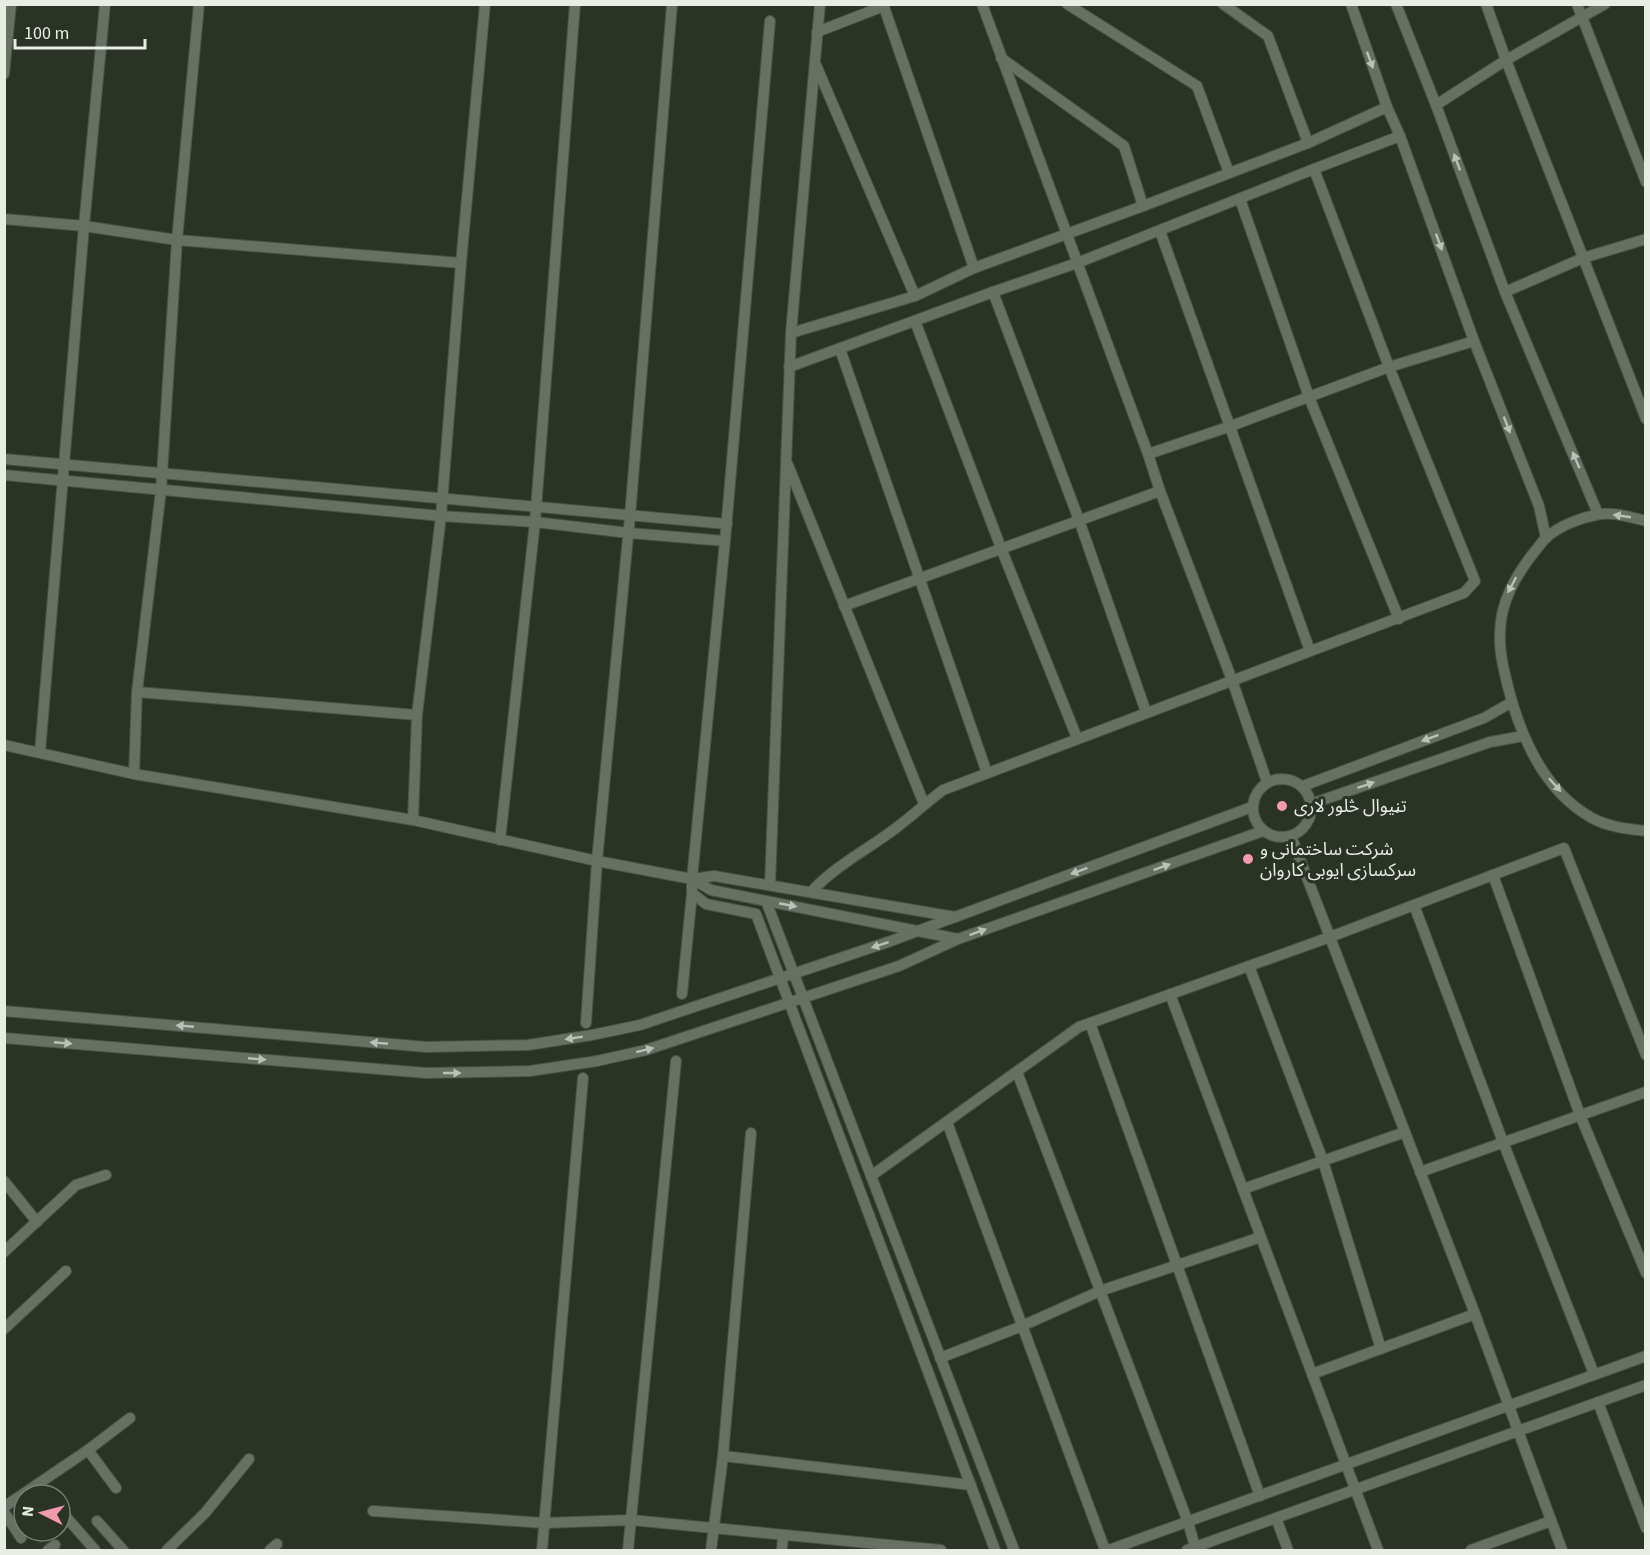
<svg xmlns="http://www.w3.org/2000/svg" width="1650" height="1555" viewBox="0 0 1650 1555" font-family="'Source Sans 3','Noto Sans Arabic',sans-serif">
	<rect width="100%" height="100%" fill="#2b3327"/>
	<g fill="none" stroke-linecap="round" stroke-linejoin="round">
		<defs>
			<g id="minor">
				<path d="M883 4 974 268"/>
				<path d="M982 4 1148 454 1160 491 1232 680 1267 782"/>
				<path d="M1067 4 1197 86 1229 173"/>
				<path d="M1223 4 1268 36 1308 143"/>
				<path d="M1351 4 1387 107 1400 136 1474 341 1539 506 1546 538"/>
				<path d="M1396 4 1436 105 1505 292 1598 514"/>
				<path d="M1486 4 1506 60 1646 419"/>
				<path d="M1577 4 1646 182"/>
				<path d="M770 21 725 541 692 879V893L706 904 756 914 995 1550"/>
				<path d="M817 32 884 6"/>
				<path d="M1001 58 1124 146 1143 206"/>
				<path d="M816 65 915 296"/>
				<path d="M4 74 11 4"/>
				<path d="M1436 105 1506 60 1605 4"/>
				<path d="M1240 199 1309 397 1399 619"/>
				<path d="M4 219 84 226 177 240 461 263"/>
				<path d="M1160 231 1310 651"/>
				<path d="M993 292 1079 520 1146 712"/>
				<path d="M1505 292 1583 258 1646 239"/>
				<path d="M915 321 1001 548 1077 738"/>
				<path d="M791 333 915 296 974 268 1143 206 1308 143 1387 107"/>
				<path d="M840 349 987 773"/>
				<path d="M789 367 993 292 1077 263 1314 169 1400 136"/>
				<path d="M1148 454 1231 426 1389 367 1474 341"/>
				<path d="M4 459 727 524"/>
				<path d="M788 465 924 804"/>
				<path d="M4 475 441 516 535 522 629 533 725 541"/>
				<path d="M1646 521C1630 517 1612 511 1596 515 1579 518 1560 526 1547 537 1542 541 1539 547 1535 551 1516 575 1500 602 1500 634 1499 652 1504 670 1508 687 1521 738 1545 792 1592 818 1608 827 1629 829 1646 831"/>
				<path d="M844 606 1160 491"/>
				<path d="M137 692 417 715"/>
				<path d="M4 745 134 774 413 820 597 861 692 879 714 876 955 917 1252 807"/>
				<path d="M40 752 84 226 105 4"/>
				<path d="M134 774 137 692 161 490 177 240 199 4"/>
				<circle cx="1282" cy="808" r="29"/>
				<path d="M1303 786 1484 718 1512 702"/>
				<path d="M1311 804 1490 742 1523 736"/>
				<path d="M413 820 417 715 441 516 461 263 485 4"/>
				<path d="M1291 836 1475 1314 1562 1550"/>
				<path d="M500 840 535 522 575 4"/>
				<path d="M1493 875 1580 1115 1646 1273"/>
				<path d="M692 879 711 890 958 939 1263 831"/>
				<path d="M770 885 791 333 820 4"/>
				<path d="M811 892C836 865 867 850 896 828 912 816 927 802 943 790L1464 593 1475 581 1389 367 1314 169"/>
				<path d="M766 901 1014 1550"/>
				<path d="M1414 905 1503 1142 1594 1374"/>
				<path d="M1249 966 1323 1161 1381 1349"/>
				<path d="M682 994 692 893"/>
				<path d="M1170 994 1378 1550"/>
				<path d="M4 1011 427 1047 528 1045 592 1035 640 1025 891 941 955 917"/>
				<path d="M586 1023 597 861 630 516 672 4"/>
				<path d="M1090 1023 1260 1496"/>
				<path d="M4 1038 426 1073 530 1071 597 1061 646 1050 899 966 958 939"/>
				<path d="M1017 1072 1188 1522 1196 1550"/>
				<path d="M947 1122 1105 1550"/>
				<path d="M1420 1172 1646 1092"/>
				<path d="M871 1176 1079 1027 1330 937 1564 848 1646 1055"/>
				<path d="M4 1181 37 1222"/>
				<path d="M1243 1189 1405 1132"/>
				<path d="M4 1252 76 1185 106 1175"/>
				<path d="M4 1329 66 1271"/>
				<path d="M940 1358 1022 1326 1100 1291 1261 1237"/>
				<path d="M1312 1374 1475 1314"/>
				<path d="M1598 1402 1646 1528"/>
				<path d="M88 1450 116 1488"/>
				<path d="M723 1456 971 1485"/>
				<path d="M38 1484 47 1495"/>
				<path d="M4 1507 88 1450 130 1418"/>
				<path d="M60 1510 95 1550"/>
				<path d="M373 1511 544 1523 631 1520 941 1550"/>
				<path d="M4 1512 21 1538"/>
				<path d="M1276 1518 1288 1550"/>
				<path d="M97 1521 123 1550"/>
				<path d="M48 1550 55 1545"/>
				<path d="M167 1550 205 1513 249 1459"/>
				<path d="M270 1550 277 1544"/>
				<path d="M542 1550 583 1078"/>
				<path d="M628 1550 676 1061"/>
				<path d="M711 1550 723 1456 751 1133"/>
				<path d="M782 1550 783 1535"/>
				<path d="M1109 1550 1646 1356"/>
				<path d="M1187 1550 1646 1385"/>
				<path d="M1471 1550 1551 1521"/>
			</g>
		</defs>
		<use href="#minor" stroke="#4a5146" stroke-width="12"/>
		<use href="#minor" stroke="#677063" stroke-width="10"/>
	</g>
	<defs><path id="oneway-solid" d="M-6-.8H1V-3.2L6.5 0L1 3.2V.8H-6Z" transform="scale(1.5)"/></defs>
	<g fill="#bac1b7">
		<use href="#oneway-solid" transform="translate(1370 60) rotate(70)"/>
		<use href="#oneway-solid" transform="translate(1457 162) rotate(-110)"/>
		<use href="#oneway-solid" transform="translate(1439 242) rotate(70)"/>
		<use href="#oneway-solid" transform="translate(1507 425) rotate(69)"/>
		<use href="#oneway-solid" transform="translate(1576 460) rotate(-113)"/>
		<use href="#oneway-solid" transform="translate(1622 516) rotate(-172)"/>
		<use href="#oneway-solid" transform="translate(1512 585) rotate(118)"/>
		<use href="#oneway-solid" transform="translate(1430 738) rotate(159)"/>
		<use href="#oneway-solid" transform="translate(1366 785) rotate(-19)"/>
		<use href="#oneway-solid" transform="translate(1555 785) rotate(48)"/>
		<use href="#oneway-solid" transform="translate(1162 867) rotate(-20)"/>
		<use href="#oneway-solid" transform="translate(1079 871) rotate(160)"/>
		<use href="#oneway-solid" transform="translate(788 905) rotate(11)"/>
		<use href="#oneway-solid" transform="translate(978 932) rotate(-20)"/>
		<use href="#oneway-solid" transform="translate(880 945) rotate(162)"/>
		<use href="#oneway-solid" transform="translate(185 1026) rotate(-175)"/>
		<use href="#oneway-solid" transform="translate(574 1038) rotate(171)"/>
		<use href="#oneway-solid" transform="translate(63 1043) rotate(5)"/>
		<use href="#oneway-solid" transform="translate(379 1043) rotate(-175)"/>
		<use href="#oneway-solid" transform="translate(645 1050) rotate(-14)"/>
		<use href="#oneway-solid" transform="translate(257 1059) rotate(5)"/>
		<use href="#oneway-solid" transform="translate(452 1073)"/>
	</g>
	<g fill="#f29aaf" stroke="#2b3327" stroke-width="2">
		<circle cx="1282" cy="806" r="6"/>
		<circle cx="1248" cy="859" r="6"/>
	</g>
	<g text-anchor="middle" dominant-baseline="central" stroke-width="6" stroke-linejoin="round" paint-order="stroke">
		<g font-size="18" fill="#e7ece4" stroke="#2b3327" text-anchor="start">
			<text x="1294" y="806">تڼیوال څلور لاری</text>
			<text x="1260" y="849">شرکت ساختمانی و<tspan x="1260" dy="21">سرکسازی ایوبی کاروان</tspan></text>
		</g>
	</g>
	<rect width="1650" height="1555" fill="none" stroke="#e7ece4" stroke-width="12"/>
	<g transform="translate(42 1513) rotate(276)"><circle r="28" fill="#2b3327" stroke="#767d73" stroke-width="1.5"/>
	<path d="M0-4.5L10 22L0 15L-10 22Z" fill="#f29aaf"/>
	<text y="-9" font-size="16" font-weight="bold" text-anchor="middle" fill="#e7ece4">N</text>
	</g>
	<path d="M15 39v9h130v-9" fill="none" stroke="#e7ece4" stroke-width="3"/>
	<text x="24" y="39" font-size="18" fill="#e7ece4" stroke="#2b3327" stroke-width="4.5" paint-order="stroke">100 m</text>
</svg>
